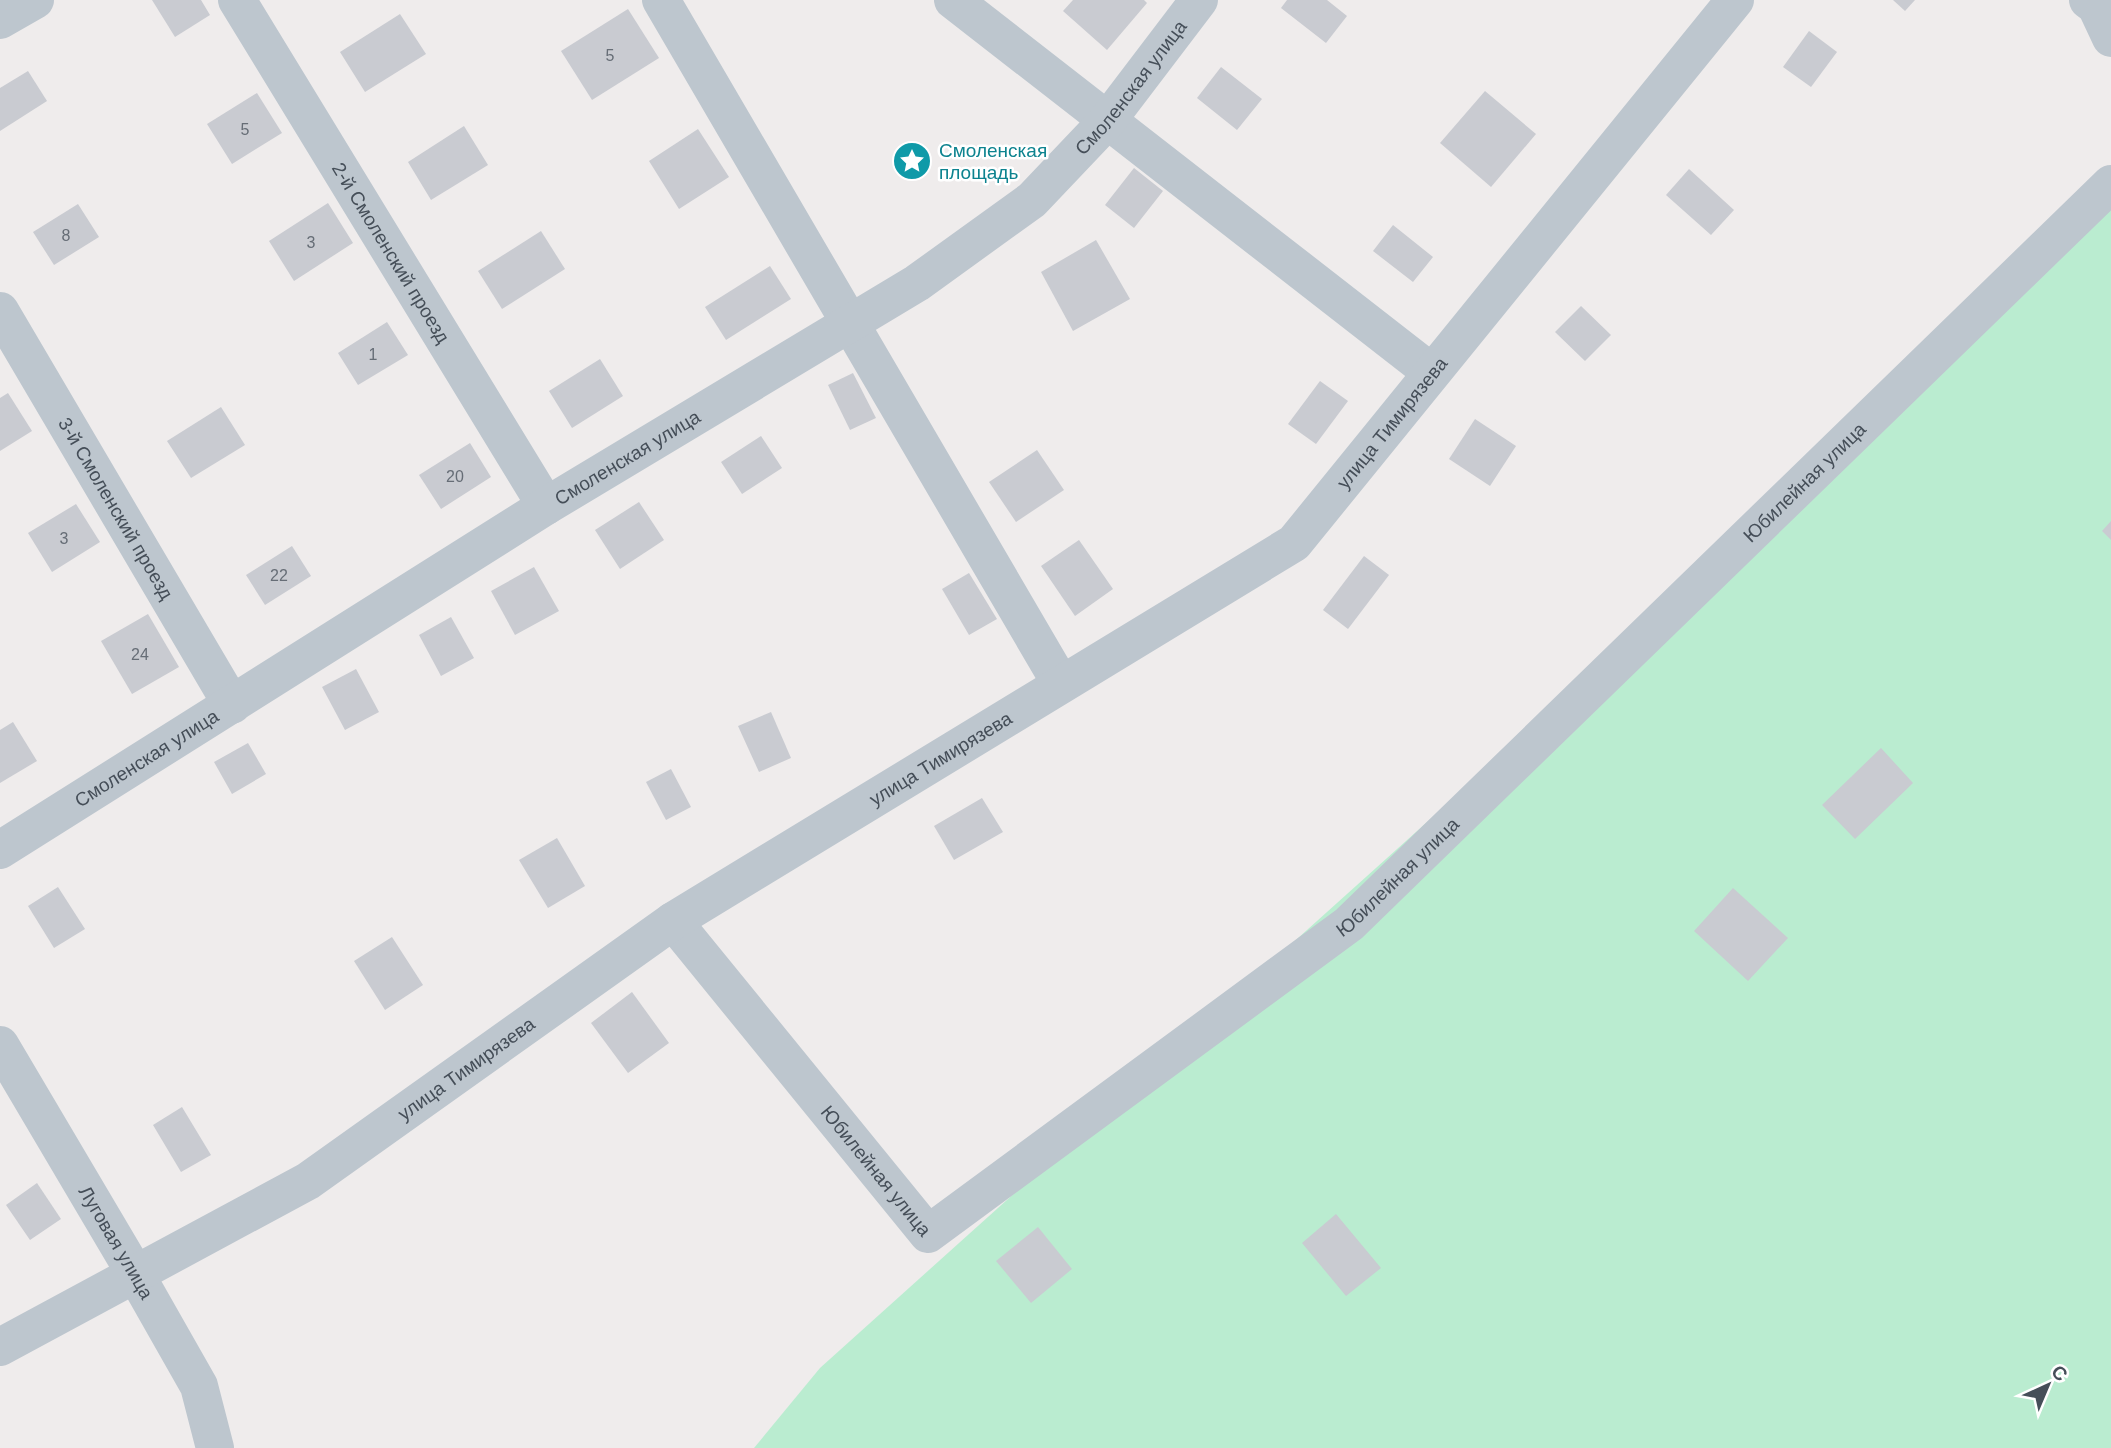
<svg xmlns="http://www.w3.org/2000/svg" width="2111" height="1448" viewBox="0 0 2111 1448" font-family="Helvetica,sans-serif">
	<rect width="100%" height="100%" fill="#efecec"/>
	<path fill="#baecd0" d="M2111 207V1448H754L820 1368Z"/>
	<g fill="#c9cbd1">
		<path d="M152 0H201L210 15 175 37Z"/>
		<path d="M1073 0H1144L1147 3 1107 50 1063 11Z"/>
		<path d="M1287 0H1327L1347 16 1326 43 1281 8Z"/>
		<path d="M1893 0H1915L1905 11Z"/>
		<path d="M628 9 659 58 592 100 561 51Z"/>
		<path d="M400 14 426 54 365 92 340 52Z"/>
		<path d="M1809 31 1837 52 1811 87 1783 67Z"/>
		<path d="M1221 67 1262 99 1237 130 1197 98Z"/>
		<path d="M28 71 47 101 0 131V88Z"/>
		<path d="M1485 91 1536 134 1491 187 1440 143Z"/>
		<path d="M257 93 282 133 232 164 207 124Z"/>
		<path d="M464 126 488 165 431 200 408 162Z"/>
		<path d="M698 129 729 177 679 209 649 161Z"/>
		<path d="M1134 168 1163 191 1134 228 1105 205Z"/>
		<path d="M1689 169 1734 210 1711 235 1666 195Z"/>
		<path d="M328 203 353 243 294 281 269 241Z"/>
		<path d="M78 204 99 237 54 265 33 232Z"/>
		<path d="M1393 225 1433 257 1413 282 1373 251Z"/>
		<path d="M541 231 565 269 502 309 478 271Z"/>
		<path d="M1096 240 1130 299 1073 331 1041 272Z"/>
		<path d="M770 266 791 299 726 340 705 307Z"/>
		<path d="M1581 306 1611 335 1585 361 1555 332Z"/>
		<path d="M387 322 408 355 358 385 338 353Z"/>
		<path d="M600 359 623 396 572 428 549 391Z"/>
		<path d="M853 373 876 418 850 430 828 385Z"/>
		<path d="M1320 381 1348 401 1316 444 1288 424Z"/>
		<path d="M8 393 32 431 0 451V398Z"/>
		<path d="M221 407 245 445 191 478 167 441Z"/>
		<path d="M1475 419 1516 446 1490 486 1449 459Z"/>
		<path d="M761 436 782 468 742 494 721 462Z"/>
		<path d="M470 443 491 477 441 509 419 475Z"/>
		<path d="M1037 450 1064 490 1016 522 989 482Z"/>
		<path d="M639 502 664 540 620 569 595 530Z"/>
		<path d="M76 504 100 542 52 572 28 533Z"/>
		<path d="M2111 521V540L2102 531Z"/>
		<path d="M1079 540 1113 589 1075 616 1041 566Z"/>
		<path d="M292 546 311 576 265 605 246 575Z"/>
		<path d="M1364 556 1389 575 1348 629 1323 610Z"/>
		<path d="M534 567 559 611 515 635 491 591Z"/>
		<path d="M969 573 997 619 969 635 942 589Z"/>
		<path d="M148 614 179 667 132 694 101 641Z"/>
		<path d="M451 617 474 658 441 676 419 635Z"/>
		<path d="M356 669 379 712 345 730 322 687Z"/>
		<path d="M771 712 791 758 759 772 738 726Z"/>
		<path d="M13 722 37 761 0 783V730Z"/>
		<path d="M248 743 266 774 232 794 214 762Z"/>
		<path d="M1881 748 1913 783 1855 839 1822 805Z"/>
		<path d="M671 769 691 807 666 820 646 782Z"/>
		<path d="M982 798 1003 832 954 860 934 826Z"/>
		<path d="M557 838 585 886 548 908 519 860Z"/>
		<path d="M58 887 85 929 54 948 28 906Z"/>
		<path d="M1733 888 1788 938 1748 981 1694 931Z"/>
		<path d="M392 937 423 985 385 1010 354 961Z"/>
		<path d="M632 992 669 1043 628 1073 591 1023Z"/>
		<path d="M182 1107 211 1155 181 1172 153 1125Z"/>
		<path d="M37 1183 61 1219 30 1240 6 1205Z"/>
		<path d="M1336 1214 1381 1268 1346 1296 1302 1243Z"/>
		<path d="M1038 1227 1072 1269 1031 1303 996 1261Z"/>
	</g>
	<g fill="none" stroke-linecap="round" stroke-linejoin="round">
		<g stroke="#bdc6ce" stroke-width="38">
			<path id="s1" d="M237 0 546 506"/>
			<path d="M661 0 1061 684"/>
			<path d="M953 0 1431 372"/>
			<path d="M2088 0 2096 6 2111 38"/>
			<path d="M0 20 35 0"/>
			<path id="s2" d="M0 311 232 705"/>
			<path id="s3" d="M0 850 546 506 917 283 1032 200 1107 121 1199 0"/>
			<path id="s4" d="M673 921 928 1234 1349 924 2111 184"/>
			<path id="s5" d="M0 1045 136 1275 199 1386 215 1448"/>
			<path id="s6" d="M0 1347 308 1181 673 921 1294 543 1735 0"/>
		</g>
	</g>
	<defs>
		<symbol id="sight-disc" viewBox="-11 -11 22 22"><circle r="9.5" fill="#0f9aa8" stroke="#fff"/><path d="M0-6L1.8-2.2L6-1.7L2.9 1.2L3.7 5.4L0 3.3L-3.7 5.4L-2.9 1.2L-6-1.7L-1.8-2.2Z" fill="#fff"/></symbol>
	</defs>
	<g fill-rule="evenodd">
		<use href="#sight-disc" x="890" y="139" width="44" height="44"/>
	</g>
	<g text-anchor="middle" dominant-baseline="central" stroke-width="5" stroke-linejoin="round" paint-order="stroke">
		<g font-size="16" fill="#666d76">
			<text x="610" y="55">5</text>
			<text x="245" y="129">5</text>
			<text x="66" y="235">8</text>
			<text x="311" y="242">3</text>
			<text x="373" y="354">1</text>
			<text x="455" y="476">20</text>
			<text x="64" y="538">3</text>
			<text x="279" y="575">22</text>
			<text x="140" y="654">24</text>
		</g>
		<g font-size="19" fill="#454e58" stroke="#fff">
			<text stroke="none"><textPath href="#s3" startOffset="1370">Смоленская улица</textPath></text>
			<text stroke="none"><textPath href="#s1" startOffset="296">2-й Смоленский проезд</textPath></text>
			<text stroke="none"><textPath href="#s6" startOffset="1680">улица Тимирязева</textPath></text>
			<text stroke="none"><textPath href="#s3" startOffset="740">Смоленская улица</textPath></text>
			<text stroke="none"><textPath href="#s4" startOffset="1561">Юбилейная улица</textPath></text>
			<text stroke="none"><textPath href="#s2" startOffset="229">3-й Смоленский проезд</textPath></text>
			<text stroke="none"><textPath href="#s6" startOffset="1111">улица Тимирязева</textPath></text>
			<text stroke="none"><textPath href="#s3" startOffset="173">Смоленская улица</textPath></text>
			<text stroke="none"><textPath href="#s4" startOffset="994">Юбилейная улица</textPath></text>
			<text stroke="none"><textPath href="#s6" startOffset="544">улица Тимирязева</textPath></text>
			<text stroke="none"><textPath href="#s4" startOffset="322">Юбилейная улица</textPath></text>
			<text stroke="none"><textPath href="#s5" startOffset="229">Луговая улица</textPath></text>
		</g>
		<g font-size="19" fill="#0d838f" stroke="#fff" text-anchor="start">
			<text x="939" y="150">Смоленская<tspan x="939" dy="22">площадь</tspan></text>
		</g>
	</g>
	<g transform="translate(2048 1385) rotate(44)" stroke="#ffffff" stroke-width="5" paint-order="stroke">
	<path d="M0-5L12 26L0 18L-12 26Z" fill="#454e58"/>
	<text y="-10" font-size="19" font-weight="bold" text-anchor="middle" fill="#454e58">С</text>
	</g>
</svg>
